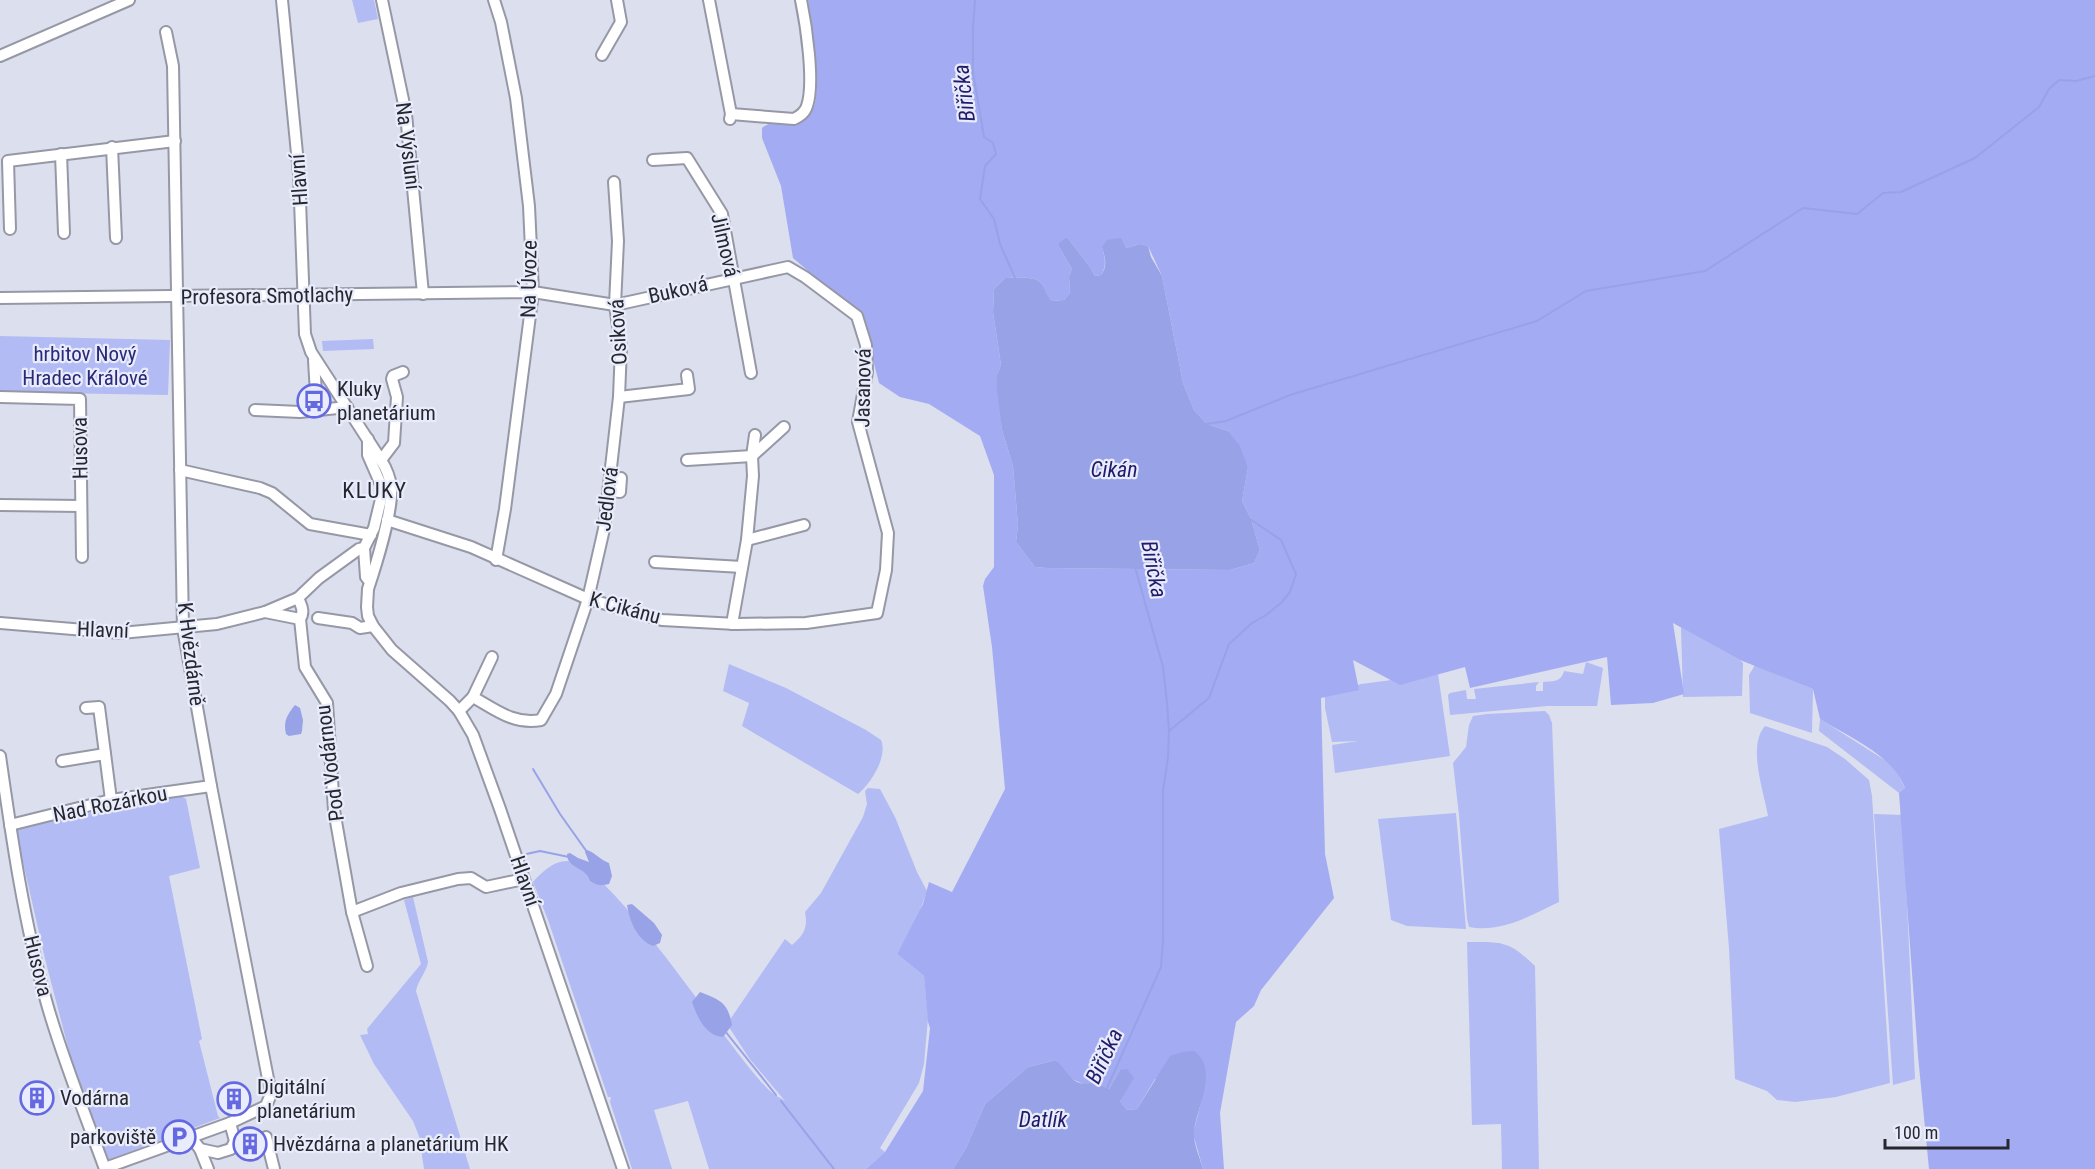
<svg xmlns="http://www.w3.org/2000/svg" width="2095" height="1169" viewBox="0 0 2095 1169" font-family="'Roboto Condensed',sans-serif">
	<rect width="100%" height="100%" fill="#dcdfee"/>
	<g fill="#b2bbf3">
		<path d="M352 0H374L378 19 358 23Z"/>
		<path d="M0 336 170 340 168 395 0 392Z"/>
		<path d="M373 339 374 349 323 351 322 341Z"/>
		<path d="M1681 627 1740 660 1743 663 1742 696 1683 697Z"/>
		<path d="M1586 662 1603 668 1597 706H1547L1450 715 1448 695 1450 693 1466 690 1467 699H1476L1474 689 1539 682 1536 686V691H1543V682C1554 681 1561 682 1564 671L1583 674Z"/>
		<path d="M729 664 786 688 866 730 881 740C888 757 871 783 858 794L742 726 749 703 723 691Z"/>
		<path d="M1755 665 1813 689 1812 733 1750 713 1749 675Z"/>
		<path d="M1438 674 1450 756 1335 773 1332 745 1358 741 1332 742 1325 708V695L1361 684Z"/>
		<path d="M1545 711 1549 715 1552 723 1559 902C1532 915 1501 933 1469 927L1467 919 1459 815 1453 763 1466 747 1469 725 1473 716 1487 714Z"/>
		<path d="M1820 719 1891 764 1898 774 1905 788 1899 793 1819 731Z"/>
		<path d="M1765 726 1827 747 1845 759 1869 780 1872 796 1890 1083 1836 1097 1795 1102 1777 1100 1767 1091 1735 1079 1729 948 1719 829 1768 816C1764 792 1747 746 1765 726Z"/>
		<path d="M868 788 880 789 895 817 917 872 927 891 919 913 897 954 924 976 928 1018 924 1064 919 1083 880 1148 885 1152 866 1169H709L688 1101 654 1110 672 1169H632L610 1102 611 1097H608L548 920 533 882C541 873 553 861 567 861 610 861 730 1054 770 1091 774 1095 781 1098 785 1101L749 1058 727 1024 785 939 792 945C804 935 808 928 805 912L821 893 863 817 867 804 865 791Z"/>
		<path d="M181 796 186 799 200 868 169 876 202 1039 199 1041 218 1116 220 1118 108 1160 73 1066 45 959 15 827Z"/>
		<path d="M1456 813 1466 929 1407 926 1391 920 1378 819Z"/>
		<path d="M1874 814 1903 815 1915 1079 1893 1085Z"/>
		<path d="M413 897 428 962C426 973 418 980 416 991L470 1169H424L419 1136 413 1121 374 1064 360 1035 368 1034 367 1029 421 964 404 900Z"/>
		<path d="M1467 942C1502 942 1508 940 1535 966L1539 1169H1502L1501 1124 1472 1125Z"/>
	</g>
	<path fill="#a3acf2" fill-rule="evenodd" d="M808 0H2095V1169H1929L1918 1056 1899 793 1905 788C1892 754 1850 738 1820 719L1813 689 1740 660 1673 623 1684 694 1653 703 1611 705 1607 657 1470 688 1465 667 1400 685 1353 660 1359 690 1321 698 1325 854 1334 898 1261 990 1254 1006 1236 1022 1220 1113 1224 1169H1203L1193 1134 1202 1098 1155 1079 1137 1109 1127 1110 1120 1101V1070L1109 1089 1095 1082 1085 1085 1070 1078 1056 1060 1028 1067 985 1104 966 1148 953 1169H866L885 1152 923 1091 930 1028 928 1022 924 976 897 954 923 904 929 882 952 892 1005 789 992 647 983 586 985 579 994 567V475L980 436 929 404 900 397 879 383 862 317 793 258 781 186 762 138V128C772 119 790 125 802 120 806 118 813 110 814 106 821 88 811 22 808 0ZM1067 237 1090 267 1095 276 1101 275C1107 266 1105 258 1102 247L1126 248 1140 244 1148 246 1162 276 1183 383 1194 410 1207 424 1228 431 1248 468 1242 501 1251 519 1260 550 1254 563 1230 570 1047 568 1035 567 1016 542 1018 525 1013 466 1002 430 997 375 1001 365 993 312 994 289 1005 278C1014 278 1036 275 1042 284 1046 289 1046 296 1052 301L1064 300 1070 293 1069 276 1072 269 1059 247Z"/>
	<g fill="#98a2e7">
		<path d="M1067 237 1090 267 1095 276 1101 275C1108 266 1105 258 1102 247L1107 240 1121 238 1126 248 1140 244 1148 246 1151 257 1162 276 1183 383 1194 410 1207 424 1228 431 1240 446 1248 468 1242 501 1251 519 1260 550 1254 563 1230 570 1047 568 1035 567 1016 542 1018 525 1013 466 1002 430 997 390V375L1001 365 993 312 994 289 1005 278C1014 278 1036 275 1042 284 1046 289 1046 295 1052 301L1064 300 1070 293 1069 276 1072 269 1059 247V243Z"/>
		<path d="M295 705 300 708 303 720 302 731 301 734 289 736 286 734C283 721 287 715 295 705Z"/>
		<path d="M587 850C596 853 599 859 609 863L612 876 609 884C604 885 598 886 594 883 588 881 591 880 587 875 580 867 567 866 567 854L570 853 578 858 589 862 585 852Z"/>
		<path d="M632 904 654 923 662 935 660 943 653 946C636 939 630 921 627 905Z"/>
		<path d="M700 992C720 1000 728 1002 732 1025L723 1037C705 1036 697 1016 692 1002Z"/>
		<path d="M1194 1051C1220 1070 1196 1107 1194 1132 1193 1143 1200 1158 1203 1169H953L966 1148 985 1104 1028 1067 1056 1060C1070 1074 1073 1089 1095 1082L1109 1089 1120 1070 1127 1069 1134 1078 1120 1101 1127 1110 1137 1109 1170 1056 1182 1052Z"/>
	</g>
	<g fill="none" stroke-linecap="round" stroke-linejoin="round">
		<g stroke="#98a2e7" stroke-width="2">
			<path d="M975 0 973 28V72L984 137 993 143 996 154 985 166 980 199 994 219 1000 244 1016 280"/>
			<path d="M1206 424 1226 421 1290 395 1537 321 1586 291 1705 271 1803 208 1857 214 1883 193 1901 192 1975 158 2039 107 2049 89 2059 80 2076 81 2095 76"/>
			<path d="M1169 731 1209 698 1229 644 1252 623 1266 615 1281 603 1290 592 1296 574 1281 540 1250 519"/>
			<path d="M533 769 560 814 587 852"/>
			<path d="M522 855 540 851 569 857"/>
			<path d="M725 1031 776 1095"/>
			<path d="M1107 1088 1161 967 1163 941V791L1168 757 1169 731 1167 703 1163 667 1135 567"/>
			<path d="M781 1101 834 1169"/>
		</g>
		<defs>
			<g id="minor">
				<path d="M282 0 299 174 305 334 311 352 381 460C386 468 390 477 391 487 393 510 376 565 368 589L367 607 368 616 373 626 392 650 450 701 459 711 473 735 500 809 623 1169"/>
				<path d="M382 0 406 114 423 294"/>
				<path d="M494 0 501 22 516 98 529 206 533 292 505 509 496 560"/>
				<path d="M709 0 731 114 730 119"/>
				<path d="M602 55 621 22 617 0"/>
				<path d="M0 56 129 0"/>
				<path d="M731 114 794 119C800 116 805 113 807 106 815 83 806 24 801 0"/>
				<path d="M112 147 116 238"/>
				<path d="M61 154 64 233"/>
				<path d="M653 160 687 158 722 214 751 373"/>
				<path d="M10 229 8 161 175 141"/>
				<path d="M0 298 533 292 615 305 788 267 805 277 857 316 866 345 867 372 858 422 888 533 886 570 877 613 806 623 736 624 662 620 588 599 471 547 387 520"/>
				<path d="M314 360 317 411"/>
				<path d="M0 397 80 399 82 557"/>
				<path d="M619 397 689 389 687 375"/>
				<path d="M255 410 300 412 347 407"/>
				<path d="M368 439V455L382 487V495L374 528 364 548 366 577 370 582"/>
				<path d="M752 456 784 427"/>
				<path d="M381 460 394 443 397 397 392 379 393 376 403 372"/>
				<path d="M687 460 752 456"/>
				<path d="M180 470 260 488 272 493 310 524 371 535"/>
				<path d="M608 491 620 492 621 478"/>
				<path d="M0 505 81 506"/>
				<path d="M747 540 804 525"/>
				<path d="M655 562 742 567"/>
				<path d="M298 598C301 605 305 612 300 619L305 667 327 703 334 810 352 912 401 893 458 879 471 878 486 887 524 879"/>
				<path d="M265 612 300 619"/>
				<path d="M318 618 352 623 360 628 373 626"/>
				<path d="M0 623 121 633 217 624 265 612 298 598 319 578 359 549 364 548"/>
				<path d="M732 624 747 540 753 476 752 456 755 435"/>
				<path d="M473 697 492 657"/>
				<path d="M86 708 99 707 111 800"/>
				<path d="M459 711 473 697C496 710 514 725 541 720L556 694 588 599 604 529 619 397 621 347 615 305 618 241 614 182"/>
				<path d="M0 756C12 840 24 923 47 1004 63 1060 85 1114 105 1169"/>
				<path d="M62 761 105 754"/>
				<path d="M10 825 111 800 211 786"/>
				<path d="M352 912 367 966"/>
				<path d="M191 1137 200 1149 218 1153 231 1149 235 1141 230 1123"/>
				<path d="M266 1137 274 1169"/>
				<path d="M200 1149 208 1169"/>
				<path d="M105 1168 230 1123 266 1106 271 1094 211 786 183 628 173 66 166 32"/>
			</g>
		</defs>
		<use href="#minor" stroke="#9698a6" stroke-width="14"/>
		<use href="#minor" stroke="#fff" stroke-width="10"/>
	</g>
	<defs>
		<symbol id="bus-ring" viewBox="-11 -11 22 22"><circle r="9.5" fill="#e9ecfc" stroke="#6569e1" stroke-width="1.5"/><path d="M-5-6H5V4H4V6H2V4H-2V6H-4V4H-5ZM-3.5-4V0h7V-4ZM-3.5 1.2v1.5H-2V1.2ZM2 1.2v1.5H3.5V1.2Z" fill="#6569e1"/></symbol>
		<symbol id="building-ring" viewBox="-11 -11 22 22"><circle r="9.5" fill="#e9ecfc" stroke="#6569e1" stroke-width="1.5"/><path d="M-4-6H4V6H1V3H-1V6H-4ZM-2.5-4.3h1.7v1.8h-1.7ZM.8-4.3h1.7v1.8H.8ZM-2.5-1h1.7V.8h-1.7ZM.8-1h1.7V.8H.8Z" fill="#6569e1"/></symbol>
		<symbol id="parking-ring" viewBox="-11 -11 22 22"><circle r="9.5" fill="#e9ecfc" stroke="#6569e1" stroke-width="1.5"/><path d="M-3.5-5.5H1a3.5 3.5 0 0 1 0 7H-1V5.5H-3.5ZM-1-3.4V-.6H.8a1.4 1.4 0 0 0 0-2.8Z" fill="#6569e1"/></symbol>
	</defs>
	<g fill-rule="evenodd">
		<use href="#bus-ring" x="295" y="382" width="38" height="38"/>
		<use href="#building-ring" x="18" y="1079" width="38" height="38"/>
		<use href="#building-ring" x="215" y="1080" width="38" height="38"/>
		<use href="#parking-ring" x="160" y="1118" width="38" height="38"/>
		<use href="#building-ring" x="231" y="1125" width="38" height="38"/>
	</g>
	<g text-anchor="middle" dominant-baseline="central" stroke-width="4.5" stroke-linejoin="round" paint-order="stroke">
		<g font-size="21" fill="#27282e" stroke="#e9ecfc">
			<text transform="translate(408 146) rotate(83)">Na Výsluní</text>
			<text transform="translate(299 180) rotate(-94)">Hlavní</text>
			<text transform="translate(725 245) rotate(77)">Jilmová</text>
			<text transform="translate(529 279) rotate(-89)">Na Úvoze</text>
			<text transform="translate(678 290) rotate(-13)">Buková</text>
			<text transform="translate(267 296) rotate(-1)">Profesora Smotlachy</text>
			<text transform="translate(618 332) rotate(-93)">Osiková</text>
			<text transform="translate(863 388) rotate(-89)">Jasanová</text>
			<text transform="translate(80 448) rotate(-91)">Husova</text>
			<text transform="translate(607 499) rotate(-83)">Jedlová</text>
			<text transform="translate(625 608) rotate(15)">K Cikánu</text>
			<text transform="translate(103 630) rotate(2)">Hlavní</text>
			<text transform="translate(191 654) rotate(83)">K Hvězdárně</text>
			<text transform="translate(330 763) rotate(-97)">Pod Vodárnou</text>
			<text transform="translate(110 804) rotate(-11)">Nad Rozárkou</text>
			<text transform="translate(525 881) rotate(71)">Hlavní</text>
			<text transform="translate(38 966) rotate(76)">Husova</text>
		</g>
		<g font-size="21" fill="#2b2978" stroke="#e9ecfc">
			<text x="85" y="354">hrbitov Nový<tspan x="85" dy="24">Hradec Králové</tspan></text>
		</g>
		<g font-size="21" fill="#27282e" stroke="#e9ecfc" text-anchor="start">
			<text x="337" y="389">Kluky<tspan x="337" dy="24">planetárium</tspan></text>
			<text x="257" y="1087">Digitální<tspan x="257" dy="24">planetárium</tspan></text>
			<text x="60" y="1098">Vodárna</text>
			<text x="156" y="1137" text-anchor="end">parkoviště</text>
			<text x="273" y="1144">Hvězdárna a planetárium HK</text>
		</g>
		<g font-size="22" font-style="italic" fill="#211b6a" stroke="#e9ecfc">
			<text transform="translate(964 93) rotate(-97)">Biřička</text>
			<text x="1114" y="469">Cikán</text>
			<text transform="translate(1154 569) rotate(79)">Biřička</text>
			<text transform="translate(1104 1056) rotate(-65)">Biřička</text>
			<text x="1043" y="1119">Datlík</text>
		</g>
		<g font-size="22" letter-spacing="1.5" fill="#27282e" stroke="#e9ecfc">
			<text x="375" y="490">KLUKY</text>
		</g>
	</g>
	<path d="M1885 1139v9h123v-9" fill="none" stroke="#27282e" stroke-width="3"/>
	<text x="1894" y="1139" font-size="18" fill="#27282e" stroke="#e9ecfc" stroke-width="4.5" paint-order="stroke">100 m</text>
</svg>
